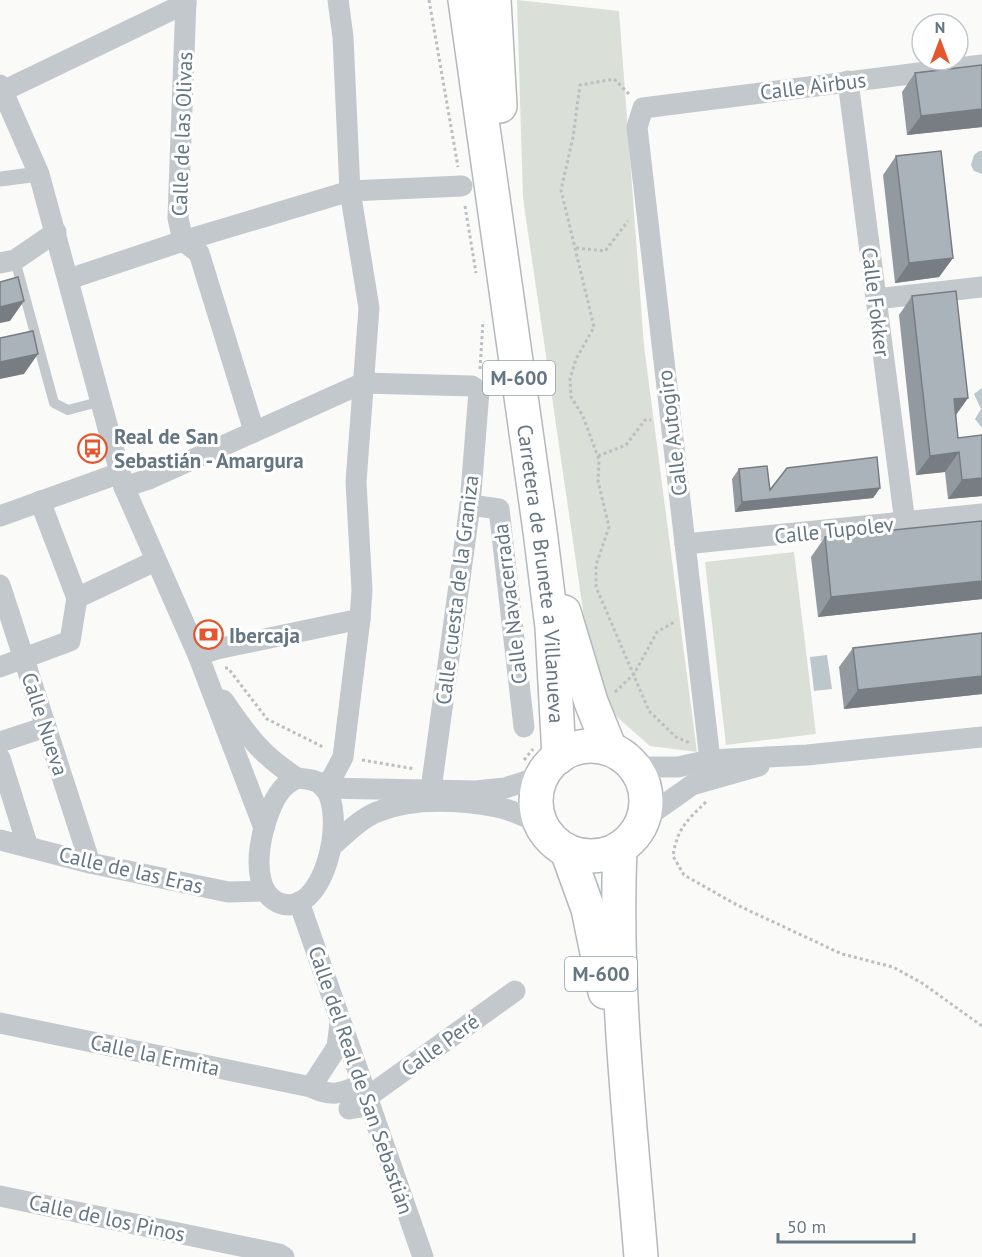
<svg xmlns="http://www.w3.org/2000/svg" width="982" height="1257" viewBox="0 0 982 1257" font-family="'PT Sans',sans-serif">
	<rect width="100%" height="100%" fill="#fafaf8"/>
	<g fill="#dadfd7">
		<path d="M517 0 619 11 644 346 697 752 650 746 617 717 591 665 523 198Z"/>
		<path d="M794 552 816 734 726 745 705 562Z"/>
	</g>
	<g fill="#bbc7cb">
		<path d="M979 151H982V174L974 171 971 165 974 155Z"/>
		<path d="M982 388V428L975 419 981 409 974 394Z"/>
		<path d="M827 655 832 689 814 691 810 657Z"/>
	</g>
	<g fill="none" stroke-linecap="round" stroke-linejoin="round">
		<defs>
			<g id="trunk">
				<path id="s1" d="M465 0 540 531 552 627 559 757"/>
				<path d="M494 0 500 106"/>
				<path d="M564 612 591 702 610 749"/>
				<circle cx="591" cy="801" r="55"/>
				<path d="M620 848C614 985 630 1121 641 1257"/>
				<path d="M567 851 588 909 605 992"/>
			</g>
		</defs>
		<use href="#trunk" stroke="#b4b9bd" stroke-width="36"/>
		<g stroke="#bbbfc2" stroke-width="3" stroke-dasharray="3 3" stroke-linecap="butt">
			<path d="M429 0 458 167"/>
			<path d="M629 94 614 79 580 85 573 137 561 190 594 327 576 359 570 379 571 397 583 416 599 460 598 481 609 527 596 565V587L649 711 676 737 690 743"/>
			<path d="M465 206 476 273"/>
			<path d="M576 248 605 251 628 221"/>
			<path d="M480 369 483 321"/>
			<path d="M598 456 626 445 645 420H651"/>
			<path d="M225 668H228L267 719 325 748"/>
			<path d="M615 692 634 674 657 632 676 621"/>
			<path d="M362 760 415 769"/>
			<path d="M524 760 533 749"/>
			<path d="M706 802C687 820 677 829 673 856L684 875 737 905 842 954 893 967 922 983 982 1026"/>
		</g>
		<path stroke="#c3c8cc" stroke-width="10" d="M15 260 54 403 68 410 102 401"/>
		<path stroke="#c3c8cc" stroke-width="15" d="M0 179 39 174"/>
		<g stroke="#c3c8cc" stroke-width="21">
			<path d="M186 0 178 218 183 241 199 253 254 431"/>
			<path d="M848 81 905 523"/>
			<path d="M0 85 39 174 124 487 198 655 264 828"/>
			<path d="M3 91 186 3"/>
			<path d="M0 263 15 260 56 232"/>
			<path d="M69 279 183 241 350 191 462 186"/>
			<path d="M876 299 982 287"/>
			<path d="M124 487 149 479 363 383 472 386 479 391 470 505 431 789"/>
			<path d="M470 505 499 509 524 727"/>
			<path d="M0 516 120 473"/>
			<path d="M685 544 982 514"/>
			<path d="M0 585 90 863"/>
			<path d="M77 598 155 561"/>
			<path d="M198 655 217 649 360 619"/>
			<path d="M0 667 70 641 77 598 40 501"/>
			<path d="M223 700C248 736 260 754 297 778"/>
			<path d="M0 742 46 727"/>
			<path d="M0 758 28 847"/>
			<path d="M710 760 637 127 643 108 982 65"/>
			<path d="M634 767H678L710 760 807 755 982 737"/>
			<path d="M297 778C306 779 316 779 323 786 349 813 323 924 277 902 244 886 263 811 282 789 286 784 292 781 297 778Z"/>
			<path d="M322 786 332 778 343 757 360 619 362 590 356 482 369 308 350 191 343 37 338 0"/>
			<path d="M324 788 476 791 505 788 542 776"/>
			<path d="M644 819 692 785 759 766"/>
			<path d="M0 840 90 863 228 892 264 891"/>
			<path d="M332 846C346 834 360 819 377 812 414 797 458 800 497 807 511 809 526 818 540 823"/>
			<path d="M299 902 423 1257"/>
			<path d="M0 1023 311 1087C331 1097 342 1094 361 1084"/>
			<path d="M311 1087 337 1047 340 1023"/>
			<path d="M349 1109 361 1107 366 1098 515 991"/>
			<path d="M0 1196 279 1254 284 1257"/>
		</g>
		<use href="#trunk" stroke="#fff" stroke-width="33"/>
	</g>
	<g fill="#929a9f">
		<path d="M982 65V127L907 135 902 92 915 73Z"/>
		<path d="M896 156 953 258 939 277 895 283 883 175Z"/>
		<path d="M912 296 968 398 956 415 958 438 982 435V496L948 499 945 472 916 475 899 315Z"/>
		<path d="M739 469 770 490 880 488 873 498 735 512 732 479Z"/>
		<path d="M982 521V599L818 617 811 557 825 537Z"/>
		<path d="M982 633V694L844 709 839 667 853 648Z"/>
	</g>
	<g fill="#777d82">
		<path d="M982 109V127L907 135 921 116Z"/>
		<path d="M953 258 939 277 895 283 909 263Z"/>
		<path d="M24 301 10 321 0 323V307Z"/>
		<path d="M38 354 24 374 0 379V362Z"/>
		<path d="M968 398 954 417V399Z"/>
		<path d="M959 452 945 472 916 475 930 456Z"/>
		<path d="M982 478V496L948 499 962 480Z"/>
		<path d="M880 488 873 498 735 512 742 502Z"/>
		<path d="M982 581V599L818 617 831 597Z"/>
		<path d="M982 676V694L844 709 858 690Z"/>
	</g>
	<g fill="#aab3b9" stroke="#777d82" stroke-width="1.5">
		<path d="M982 65V109L921 116 915 73Z"/>
		<path d="M941 151 953 258 909 263 896 156Z"/>
		<path d="M18 277 24 301 0 307V282Z"/>
		<path d="M956 291 968 398 954 399 958 438 982 435V478L962 480 959 452 930 456 912 296Z"/>
		<path d="M33 331 38 354 0 362V338Z"/>
		<path d="M877 457 880 488 742 502 739 469 767 466 770 490 787 468Z"/>
		<path d="M982 521V581L831 597 825 537Z"/>
		<path d="M982 633V676L858 690 853 648Z"/>
	</g>
	<defs>
		<symbol id="bus-ring" viewBox="-11 -11 22 22"><circle r="9.5" fill="#fff" stroke="#e4572e" stroke-width="1.5"/><path d="M-5-6H5V4H4V6H2V4H-2V6H-4V4H-5ZM-3.5-4V0h7V-4ZM-3.5 1.2v1.5H-2V1.2ZM2 1.2v1.5H3.5V1.2Z" fill="#e4572e"/></symbol>
		<symbol id="bank-ring" viewBox="-11 -11 22 22"><circle r="9.5" fill="#fff" stroke="#e4572e" stroke-width="1.5"/><path d="M-6-4H6V4H-6ZM0-2.3a2.3 2.3 0 1 0 0 4.6a2.3 2.3 0 1 0 0-4.6Z" fill="#e4572e"/></symbol>
	</defs>
	<g fill-rule="evenodd">
		<use href="#bus-ring" x="76" y="432" width="33" height="33"/>
		<use href="#bank-ring" x="192" y="618" width="33" height="33"/>
	</g>
	<g text-anchor="middle" dominant-baseline="central" stroke-width="6" stroke-linejoin="round" paint-order="stroke">
		<g fill="#fff" stroke="#939fa8" stroke-width="1.5">
			<rect x="483" y="361" width="72" height="34" rx="4.5"/>
			<rect x="565" y="957" width="72" height="34" rx="4.5"/>
		</g>
		<g font-size="20" font-weight="bold" fill="#657683">
			<text x="519" y="378">M-600</text>
			<text x="601" y="974">M-600</text>
		</g>
		<g font-size="21" fill="#657683" stroke="#fff">
			<text transform="translate(813 86) rotate(-7)">Calle Airbus</text>
			<text transform="translate(182 134) rotate(-88)">Calle de las Olivas</text>
			<text transform="translate(876 302) rotate(83)">Calle Fokker</text>
			<text transform="translate(672 433) rotate(-97)">Calle Autogiro</text>
			<text transform="translate(834 530) rotate(-6)">Calle Tupolev</text>
			<text stroke="none"><textPath href="#s1" startOffset="579">Carretera de Brunete a Villanueva</textPath></text>
			<text transform="translate(457 590) rotate(-83)">Calle cuesta de la Graniza</text>
			<text transform="translate(510 604) rotate(-97)">Calle Navacerrada</text>
			<text transform="translate(45 724) rotate(72)">Calle Nueva</text>
			<text transform="translate(131 870) rotate(13)">Calle de las Eras</text>
			<text transform="translate(440 1045) rotate(-36)">Calle Peré</text>
			<text transform="translate(155 1055) rotate(12)">Calle la Ermita</text>
			<text transform="translate(361 1080) rotate(71)">Calle del Real de San Sebastián</text>
			<text transform="translate(107 1218) rotate(12)">Calle de los Pinos</text>
		</g>
		<g font-size="21" font-weight="bold" fill="#657683" stroke="#fff" text-anchor="start">
			<text x="114" y="436">Real de San<tspan x="114" dy="24">Sebastián - Amargura</tspan></text>
			<text x="229" y="635">Ibercaja</text>
		</g>
	</g>
	<g transform="translate(940 42)"><circle r="28" fill="#ffffff" stroke="#c1c8cd" stroke-width="1.5"/>
	<path d="M0-4.5L10 22L0 15L-10 22Z" fill="#e4572e"/>
	<text y="-9" font-size="16" font-weight="bold" text-anchor="middle" fill="#657683">N</text>
	</g>
	<path d="M778 1233v9h136v-9" fill="none" stroke="#657683" stroke-width="3"/>
	<text x="787" y="1233" font-size="18" fill="#657683" stroke="#ffffff" stroke-width="4.5" paint-order="stroke">50 m</text>
</svg>
